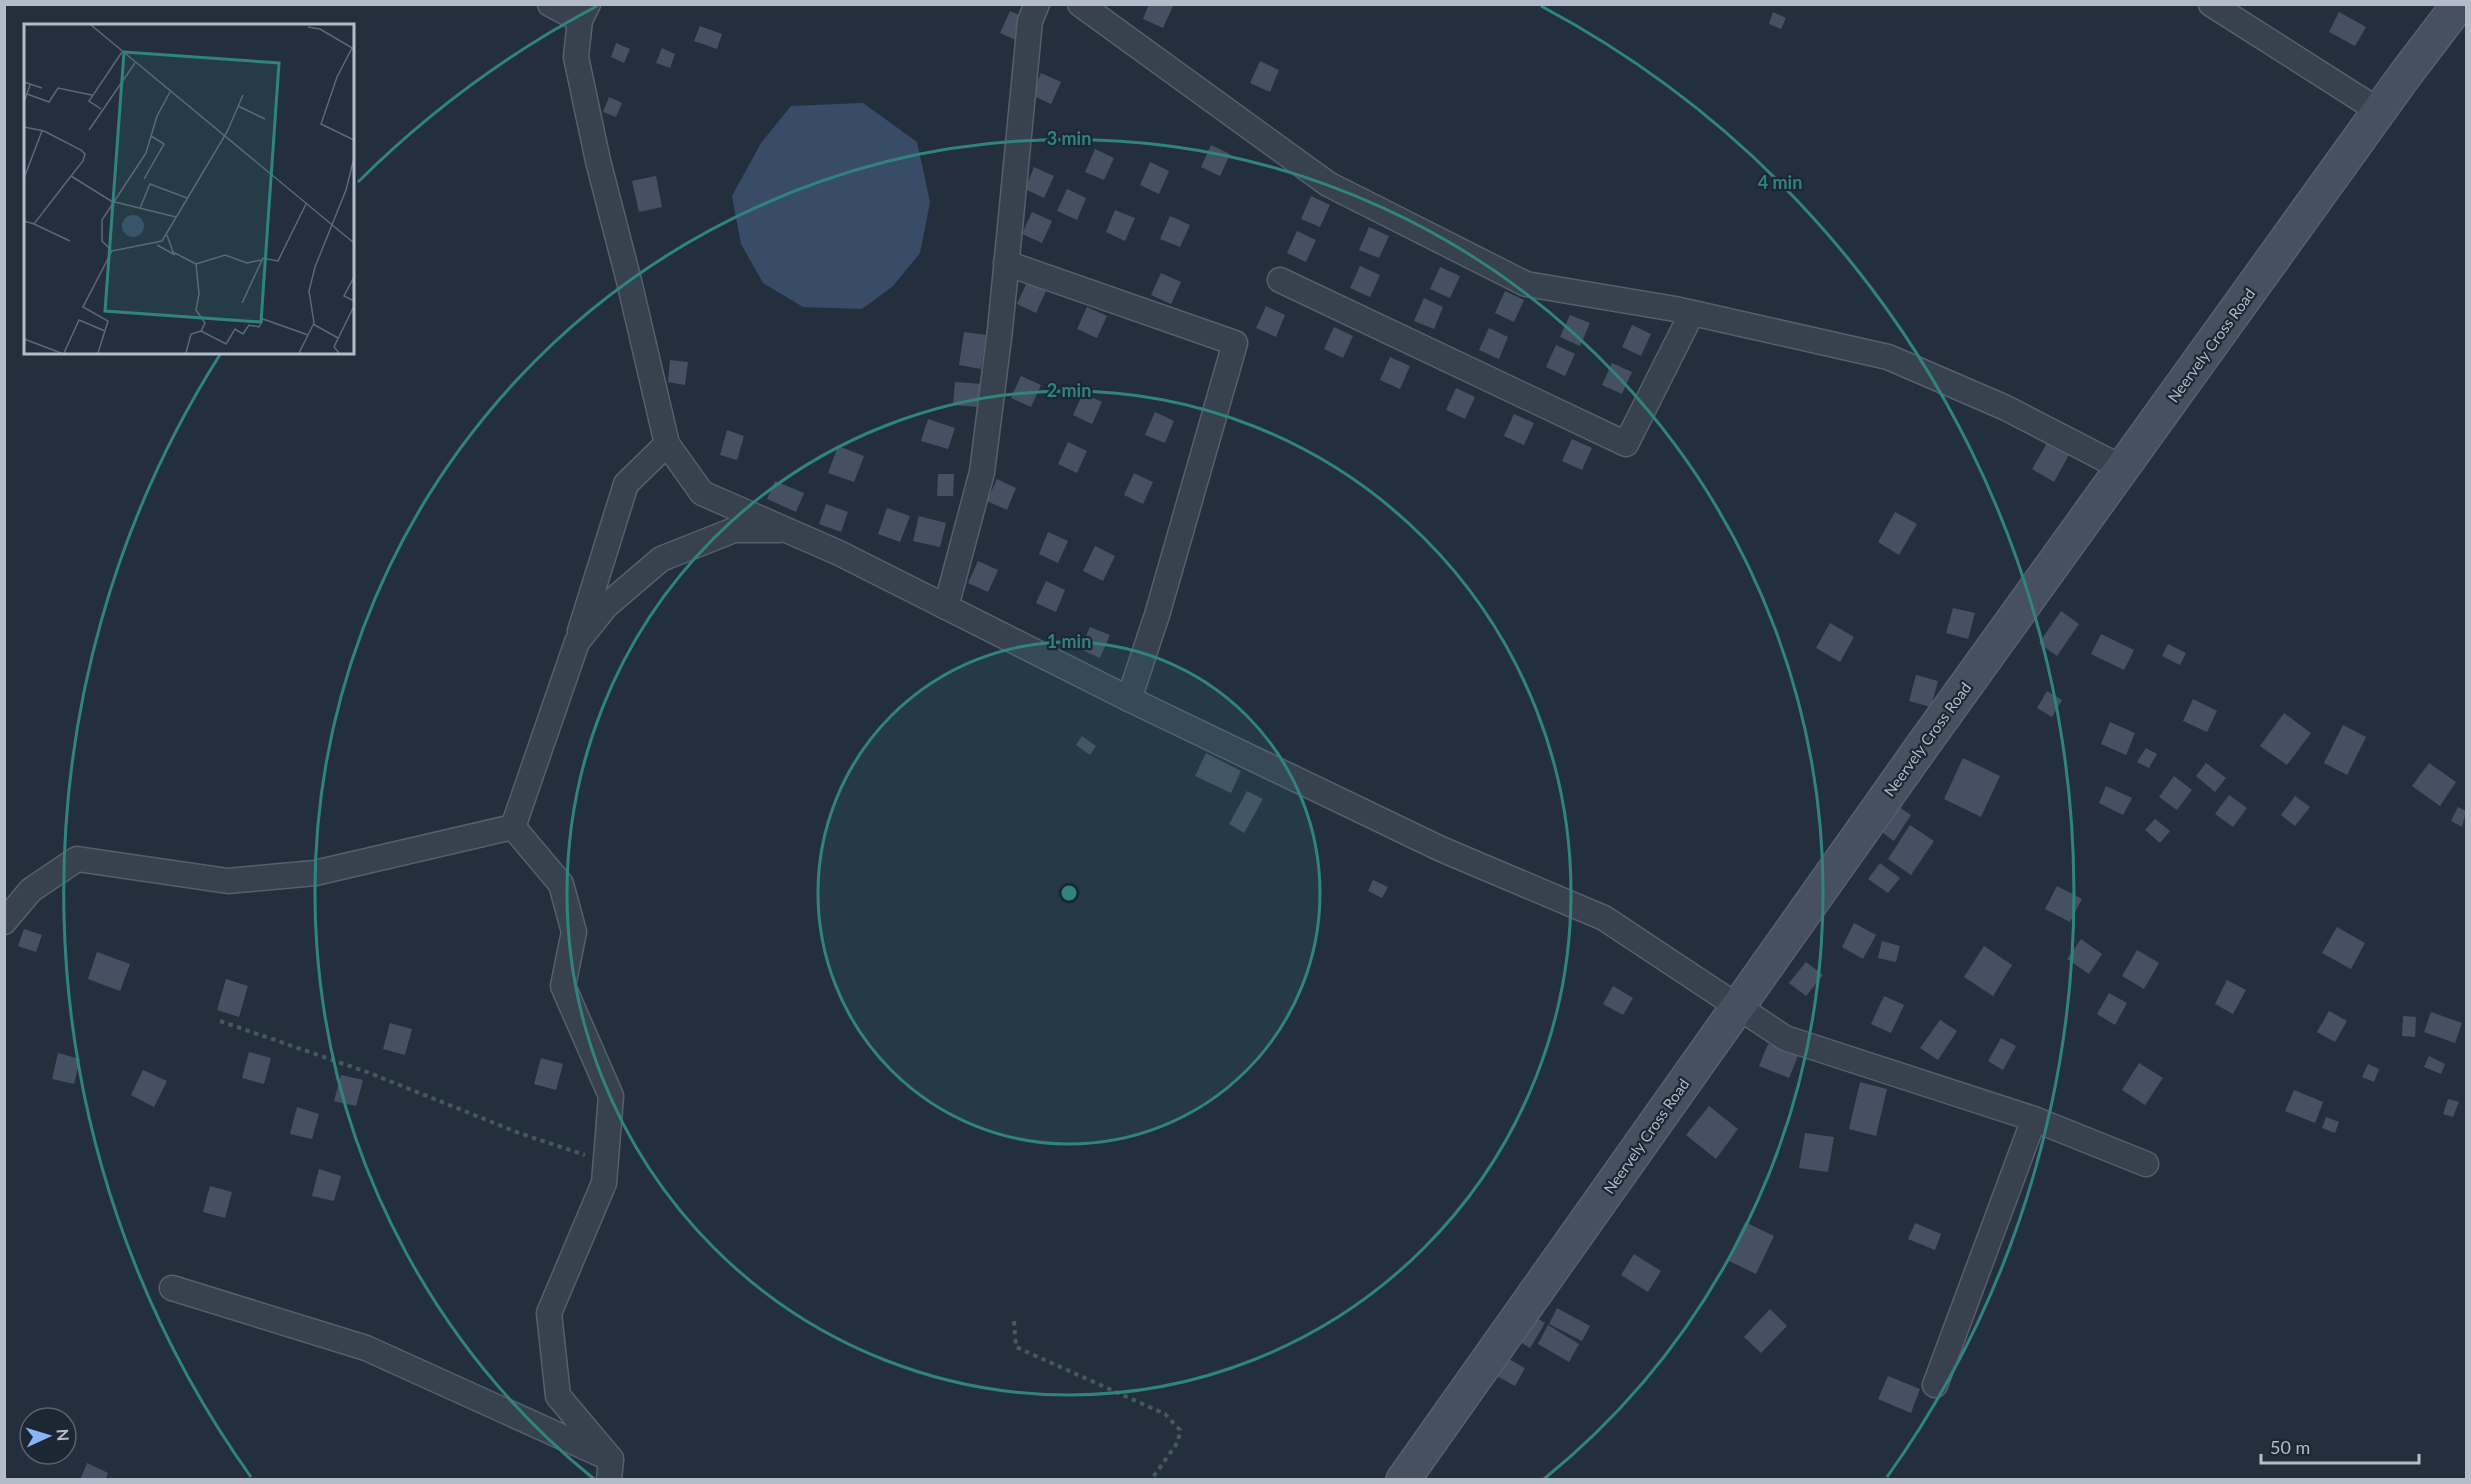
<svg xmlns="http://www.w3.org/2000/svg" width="2471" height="1484" viewBox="0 0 2471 1484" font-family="Lato,sans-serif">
	<rect width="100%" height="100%" fill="#242f3e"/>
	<path fill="#394c67" d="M863 103 917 142 930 202 920 253 893 286 862 309 803 307 763 283 741 244 732 196 761 143 791 106Z"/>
	<g fill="#455162">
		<path d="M1149 4 1173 6 1163 28 1143 19Z"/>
		<path d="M1010 11 1030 20 1020 42 1000 33Z"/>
		<path d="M1773 12 1786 18 1781 29 1769 24Z"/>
		<path d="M2339 12 2366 27 2355 46 2329 32Z"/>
		<path d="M700 26 722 34 717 49 694 41Z"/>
		<path d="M616 43 630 49 624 63 611 57Z"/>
		<path d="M662 48 675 54 670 68 656 63Z"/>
		<path d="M1260 61 1279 70 1270 92 1250 83Z"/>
		<path d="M1041 73 1061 82 1051 104 1031 95Z"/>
		<path d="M609 97 622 103 616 117 603 112Z"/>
		<path d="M1211 145 1230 154 1220 176 1201 167Z"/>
		<path d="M1095 149 1114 158 1104 180 1085 172Z"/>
		<path d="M1150 162 1169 171 1159 194 1140 185Z"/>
		<path d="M1034 167 1054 176 1044 198 1025 189Z"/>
		<path d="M656 176 662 207 639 212 632 181Z"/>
		<path d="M1067 189 1086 198 1077 220 1057 211Z"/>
		<path d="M1311 196 1330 205 1320 227 1301 219Z"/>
		<path d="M1115 210 1135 218 1125 241 1106 232Z"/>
		<path d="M1032 212 1052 221 1042 243 1022 234Z"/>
		<path d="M1170 216 1190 225 1180 247 1160 239Z"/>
		<path d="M1369 227 1389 236 1379 258 1359 250Z"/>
		<path d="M1297 231 1316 240 1306 262 1287 253Z"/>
		<path d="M1360 266 1380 275 1370 297 1350 288Z"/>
		<path d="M1440 267 1460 276 1450 298 1430 289Z"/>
		<path d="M1161 273 1181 282 1171 304 1151 295Z"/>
		<path d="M1027 282 1046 291 1036 313 1017 304Z"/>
		<path d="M1505 291 1524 300 1514 322 1495 313Z"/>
		<path d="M1424 298 1443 307 1434 329 1414 321Z"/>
		<path d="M1266 306 1285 315 1276 337 1256 328Z"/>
		<path d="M1087 307 1107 316 1097 338 1077 329Z"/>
		<path d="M1570 315 1590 323 1580 346 1560 337Z"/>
		<path d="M1632 325 1651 334 1641 356 1622 347Z"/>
		<path d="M1334 327 1353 336 1343 358 1324 349Z"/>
		<path d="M1489 328 1508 337 1499 359 1479 350Z"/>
		<path d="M964 332 986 335 981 369 959 365Z"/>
		<path d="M1556 345 1575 354 1565 376 1546 367Z"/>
		<path d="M1390 357 1410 366 1400 389 1380 380Z"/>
		<path d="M670 360 688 362 685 385 668 382Z"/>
		<path d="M1612 363 1632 372 1622 394 1602 385Z"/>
		<path d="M1021 376 1041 385 1031 407 1011 398Z"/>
		<path d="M955 382 982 384 980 407 953 405Z"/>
		<path d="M1456 388 1475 397 1465 419 1446 410Z"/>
		<path d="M1083 393 1102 402 1092 424 1073 415Z"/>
		<path d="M1155 412 1174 421 1165 443 1145 435Z"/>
		<path d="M1514 414 1534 423 1524 445 1504 436Z"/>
		<path d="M928 419 955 428 948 449 921 441Z"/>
		<path d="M727 430 744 436 737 460 720 455Z"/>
		<path d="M2050 438 2071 451 2054 482 2032 469Z"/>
		<path d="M1572 439 1592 448 1582 470 1562 461Z"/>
		<path d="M1068 442 1087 451 1077 473 1058 464Z"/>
		<path d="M838 446 864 456 854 482 828 473Z"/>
		<path d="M1134 473 1153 482 1143 504 1124 495Z"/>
		<path d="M938 474H954L953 496H937Z"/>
		<path d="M997 479 1016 488 1007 510 987 501Z"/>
		<path d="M775 481 804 493 796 512 767 499Z"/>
		<path d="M826 504 848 512 841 532 819 524Z"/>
		<path d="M887 508 910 516 900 542 878 534Z"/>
		<path d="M1895 512 1917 524 1899 555 1878 542Z"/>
		<path d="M919 516 946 523 940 547 913 541Z"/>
		<path d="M1048 532 1068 541 1058 563 1039 554Z"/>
		<path d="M1095 546 1115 556 1103 581 1083 571Z"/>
		<path d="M978 561 998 570 988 592 968 583Z"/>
		<path d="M1046 581 1065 590 1056 612 1036 603Z"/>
		<path d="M1953 608 1975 613 1968 639 1946 633Z"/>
		<path d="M2061 611 2079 624 2057 656 2039 643Z"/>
		<path d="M1830 623 1854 637 1840 662 1816 648Z"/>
		<path d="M1090 627 1110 635 1100 658 1080 649Z"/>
		<path d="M2101 634 2134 650 2124 670 2091 654Z"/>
		<path d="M2168 644 2186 653 2180 665 2162 656Z"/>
		<path d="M1916 675 1938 681 1931 707 1909 701Z"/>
		<path d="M2047 691 2062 700 2052 717 2037 708Z"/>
		<path d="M2193 699 2217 711 2207 732 2183 721Z"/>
		<path d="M2284 713 2311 733 2287 765 2260 746Z"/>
		<path d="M2110 722 2135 733 2126 755 2101 744Z"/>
		<path d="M2343 725 2366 737 2347 775 2324 763Z"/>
		<path d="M1082 736 1096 746 1090 755 1076 745Z"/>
		<path d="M2146 748 2157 754 2149 768 2137 762Z"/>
		<path d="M1206 753 1241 771 1231 793 1195 776Z"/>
		<path d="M1963 758 2000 776 1981 817 1944 799Z"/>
		<path d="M2206 763 2226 778 2215 792 2196 776Z"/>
		<path d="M2429 763 2456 782 2440 806 2412 786Z"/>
		<path d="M2174 776 2192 790 2177 810 2159 797Z"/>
		<path d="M2106 786 2132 798 2123 815 2099 803Z"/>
		<path d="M1247 791 1263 799 1244 833 1229 824Z"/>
		<path d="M2229 795 2247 808 2233 827 2215 814Z"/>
		<path d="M2295 796 2310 807 2295 826 2281 815Z"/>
		<path d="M1896 805 1911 815 1894 841 1879 830Z"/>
		<path d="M2458 807 2466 811 2462 827 2451 821Z"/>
		<path d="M2155 819 2170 831 2160 843 2145 830Z"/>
		<path d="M1910 825 1934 841 1911 875 1888 859Z"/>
		<path d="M1880 863 1900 878 1888 893 1868 879Z"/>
		<path d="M1373 880 1388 887 1382 898 1368 891Z"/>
		<path d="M2057 886 2082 899 2070 922 2045 909Z"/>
		<path d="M1854 923 1876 935 1863 959 1842 947Z"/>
		<path d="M2337 927 2365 943 2351 969 2322 953Z"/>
		<path d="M24 929 42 935 36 952 18 946Z"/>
		<path d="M2081 939 2102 954 2089 974 2067 959Z"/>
		<path d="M1882 941 1900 946 1896 962 1878 958Z"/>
		<path d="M1984 946 2012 965 1993 996 1964 977Z"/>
		<path d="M2137 950 2159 963 2144 989 2122 976Z"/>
		<path d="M97 952 130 964 120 991 88 979Z"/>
		<path d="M1806 962 1823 975 1806 996 1789 983Z"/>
		<path d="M226 979 248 986 239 1017 217 1010Z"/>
		<path d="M2227 980 2246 990 2233 1014 2215 1004Z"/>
		<path d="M1613 986 1633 998 1623 1015 1603 1004Z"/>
		<path d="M2109 993 2127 1003 2115 1025 2097 1014Z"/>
		<path d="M1884 996 1904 1005 1891 1033 1871 1024Z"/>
		<path d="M2329 1011 2347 1021 2335 1042 2317 1032Z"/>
		<path d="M2431 1012 2462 1023 2455 1043 2424 1032Z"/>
		<path d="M2403 1016 2416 1017 2415 1037 2402 1036Z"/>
		<path d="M1940 1020 1957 1031 1938 1060 1920 1048Z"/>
		<path d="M390 1023 412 1029 405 1055 383 1049Z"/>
		<path d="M2001 1038 2016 1046 2003 1070 1988 1061Z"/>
		<path d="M1768 1044 1798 1056 1789 1078 1759 1066Z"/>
		<path d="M249 1052 271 1058 264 1084 242 1078Z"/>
		<path d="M58 1053 80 1059 74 1084 52 1079Z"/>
		<path d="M2429 1056 2445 1064 2441 1074 2424 1067Z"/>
		<path d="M541 1058 563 1064 556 1090 534 1084Z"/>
		<path d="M2139 1063 2163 1078 2145 1105 2122 1090Z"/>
		<path d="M2368 1064 2379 1069 2374 1082 2362 1077Z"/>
		<path d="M143 1070 167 1081 154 1107 131 1095Z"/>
		<path d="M341 1075 363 1080 356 1106 334 1101Z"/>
		<path d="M1860 1082 1887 1089 1876 1136 1849 1129Z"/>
		<path d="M2294 1090 2323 1102 2315 1123 2285 1111Z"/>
		<path d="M2448 1099 2459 1102 2453 1117 2443 1114Z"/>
		<path d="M1709 1106 1738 1129 1716 1159 1686 1135Z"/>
		<path d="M297 1107 319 1114 312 1139 290 1134Z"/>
		<path d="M2326 1117 2339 1122 2335 1133 2322 1128Z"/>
		<path d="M1805 1133 1834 1137 1828 1172 1799 1168Z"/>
		<path d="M319 1169 341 1176 334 1201 312 1196Z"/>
		<path d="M210 1186 232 1192 225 1218 203 1212Z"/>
		<path d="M1745 1222 1774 1236 1756 1274 1727 1260Z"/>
		<path d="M1915 1223 1941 1234 1935 1250 1908 1239Z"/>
		<path d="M1634 1254 1661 1271 1648 1292 1621 1275Z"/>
		<path d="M1557 1308 1590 1326 1582 1341 1549 1324Z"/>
		<path d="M1770 1309 1787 1326 1761 1353 1744 1337Z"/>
		<path d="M1529 1313 1545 1323 1530 1348 1514 1338Z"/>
		<path d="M1548 1325 1579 1344 1569 1362 1538 1344Z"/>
		<path d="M1507 1358 1525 1368 1515 1386 1497 1376Z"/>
		<path d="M1888 1376 1920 1389 1911 1413 1878 1399Z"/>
		<path d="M87 1463 108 1473 105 1480H80Z"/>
	</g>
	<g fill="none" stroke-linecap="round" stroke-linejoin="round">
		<defs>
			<g id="street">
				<path d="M550 4 580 20"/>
				<path d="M588 4 580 20 576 57 598 161 629 281 667 444 702 493 839 553 1129 699 1441 849 1604 918 1785 1038 2034 1119 2146 1164"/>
				<path d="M1080 4 1328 184 1526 284 1675 309 1888 357 2006 408 2122 468"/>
				<path d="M2211 4 2379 111"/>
				<path d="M1006 263 1235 343 1157 615 1129 699"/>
				<path d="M1280 280 1626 444 1692 313"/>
				<path d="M946 607 982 472 1000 330 1030 21 1037 4"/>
				<path d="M580 631 626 484 667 444"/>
				<path d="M513 827 561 884 574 932 563 986 611 1096 604 1183 549 1313 558 1396 611 1459"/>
				<path d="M4 922 31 890 77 859 228 881 315 873 513 827 577 642 606 606 661 559 734 530H779"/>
				<path d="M172 1288 366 1348 611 1459 609 1480"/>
				<path d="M1935 1385 2034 1119"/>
			</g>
			<path id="secondary" d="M1403 1480 1923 745 2405 75 2459 4"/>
		</defs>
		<use href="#street" stroke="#565f6c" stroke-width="27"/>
		<use href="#secondary" stroke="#565f6c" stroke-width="36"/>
		<g stroke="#44595c" stroke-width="4" stroke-dasharray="4.5 4.5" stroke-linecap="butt">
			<path d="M220 1021 367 1072 519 1133 585 1155"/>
			<path d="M1014 1321 1016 1347 1165 1414 1180 1430 1178 1442 1151 1480"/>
		</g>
		<use href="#street" stroke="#38414e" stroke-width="24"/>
		<use href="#secondary" stroke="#465061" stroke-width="33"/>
	</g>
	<circle cx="1069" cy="893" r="251" fill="#308480" fill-opacity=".12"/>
	<g fill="none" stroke="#308480" stroke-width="3">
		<circle cx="1069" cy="893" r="251"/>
		<circle cx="1069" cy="893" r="502"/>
		<path d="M594 1479A754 754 0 1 1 1544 1479"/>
		<path d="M251 1477A1005 1005 0 0 1 221 353M358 182A1005 1005 0 0 1 597 6M1541 6A1005 1005 0 0 1 1887 1477"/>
	</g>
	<g text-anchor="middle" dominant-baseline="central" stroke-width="4.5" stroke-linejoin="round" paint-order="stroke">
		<g font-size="15" fill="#b4bcc9" stroke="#1d2633">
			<text transform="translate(2211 345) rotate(-54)">Neervely Cross Road</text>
			<text transform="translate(1927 739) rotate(-54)">Neervely Cross Road</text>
			<text transform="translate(1646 1136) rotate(-55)">Neervely Cross Road</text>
		</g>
	</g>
	<g transform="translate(24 24)">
		<rect width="330" height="330" fill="#242f3e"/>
		<path d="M98 202a11 11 0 1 1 22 0a11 11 0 1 1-22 0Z" fill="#394c67"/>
		<path fill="none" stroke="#5e6776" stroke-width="1.5" d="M67 1 330 219M284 3 296 5 330 25M328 24 313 53 297 100 330 116M0 58 18 64M146 68 133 92 122 129 78 196V217L88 227 138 217 203 108 219 71M3 70 25 78 34 64 68 71M0 78 6 61M214 82 241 95M77 85 65 77 98 28M0 103 20 107 57 126 61 130 59 137 47 152 87 177 152 193M65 106 111 39M0 154 18 107M120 155 140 120 127 112M116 184 126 160 163 174M0 197 10 200 47 152M10 200 46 217M143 211 149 228 172 240 175 270 172 286 181 299 177 307 167 310 162 329M133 221 151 231M172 240 201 231 223 239 237 236M330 253 320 272 330 277M218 279 239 234 254 237 282 180M289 300 314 314M177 307 202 320 211 305 219 310 225 301 235 303 239 295 284 311M0 315 37 329M40 329 55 296 81 307M74 329 84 297 59 283 88 227M275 329 290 299 285 267 291 243 322 166 330 134M315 329 310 323 330 282"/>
		<path fill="#308480" fill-opacity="0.15" stroke="#308480" stroke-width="3" d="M100 28 255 39 237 298 81 287Z"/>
		<rect width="330" height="330" fill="none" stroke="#b4bcc9" stroke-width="3"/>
	</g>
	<circle cx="1069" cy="893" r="9" fill="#308480" stroke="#1d2633" stroke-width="3"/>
	<g font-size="18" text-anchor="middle" font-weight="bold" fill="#308480" stroke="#1d2633" stroke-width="4.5" stroke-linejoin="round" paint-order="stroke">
		<text x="1069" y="145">3 min</text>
		<text x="1780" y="189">4 min</text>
		<text x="1069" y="397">2 min</text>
		<text x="1069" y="648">1 min</text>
	</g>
	<rect width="2471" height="1484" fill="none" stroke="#b4bcc9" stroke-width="12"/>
	<g transform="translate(48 1436) rotate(86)"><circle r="28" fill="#1d2633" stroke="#59626f" stroke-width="1.5"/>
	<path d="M0-4.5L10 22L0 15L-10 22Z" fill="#8ab4f8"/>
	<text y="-9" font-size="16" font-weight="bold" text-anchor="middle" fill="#b4bcc9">N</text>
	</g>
	<path d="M2261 1454v9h158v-9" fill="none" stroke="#b4bcc9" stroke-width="3"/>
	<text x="2270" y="1454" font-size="18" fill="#b4bcc9" stroke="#1d2633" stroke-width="4.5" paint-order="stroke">50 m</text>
</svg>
